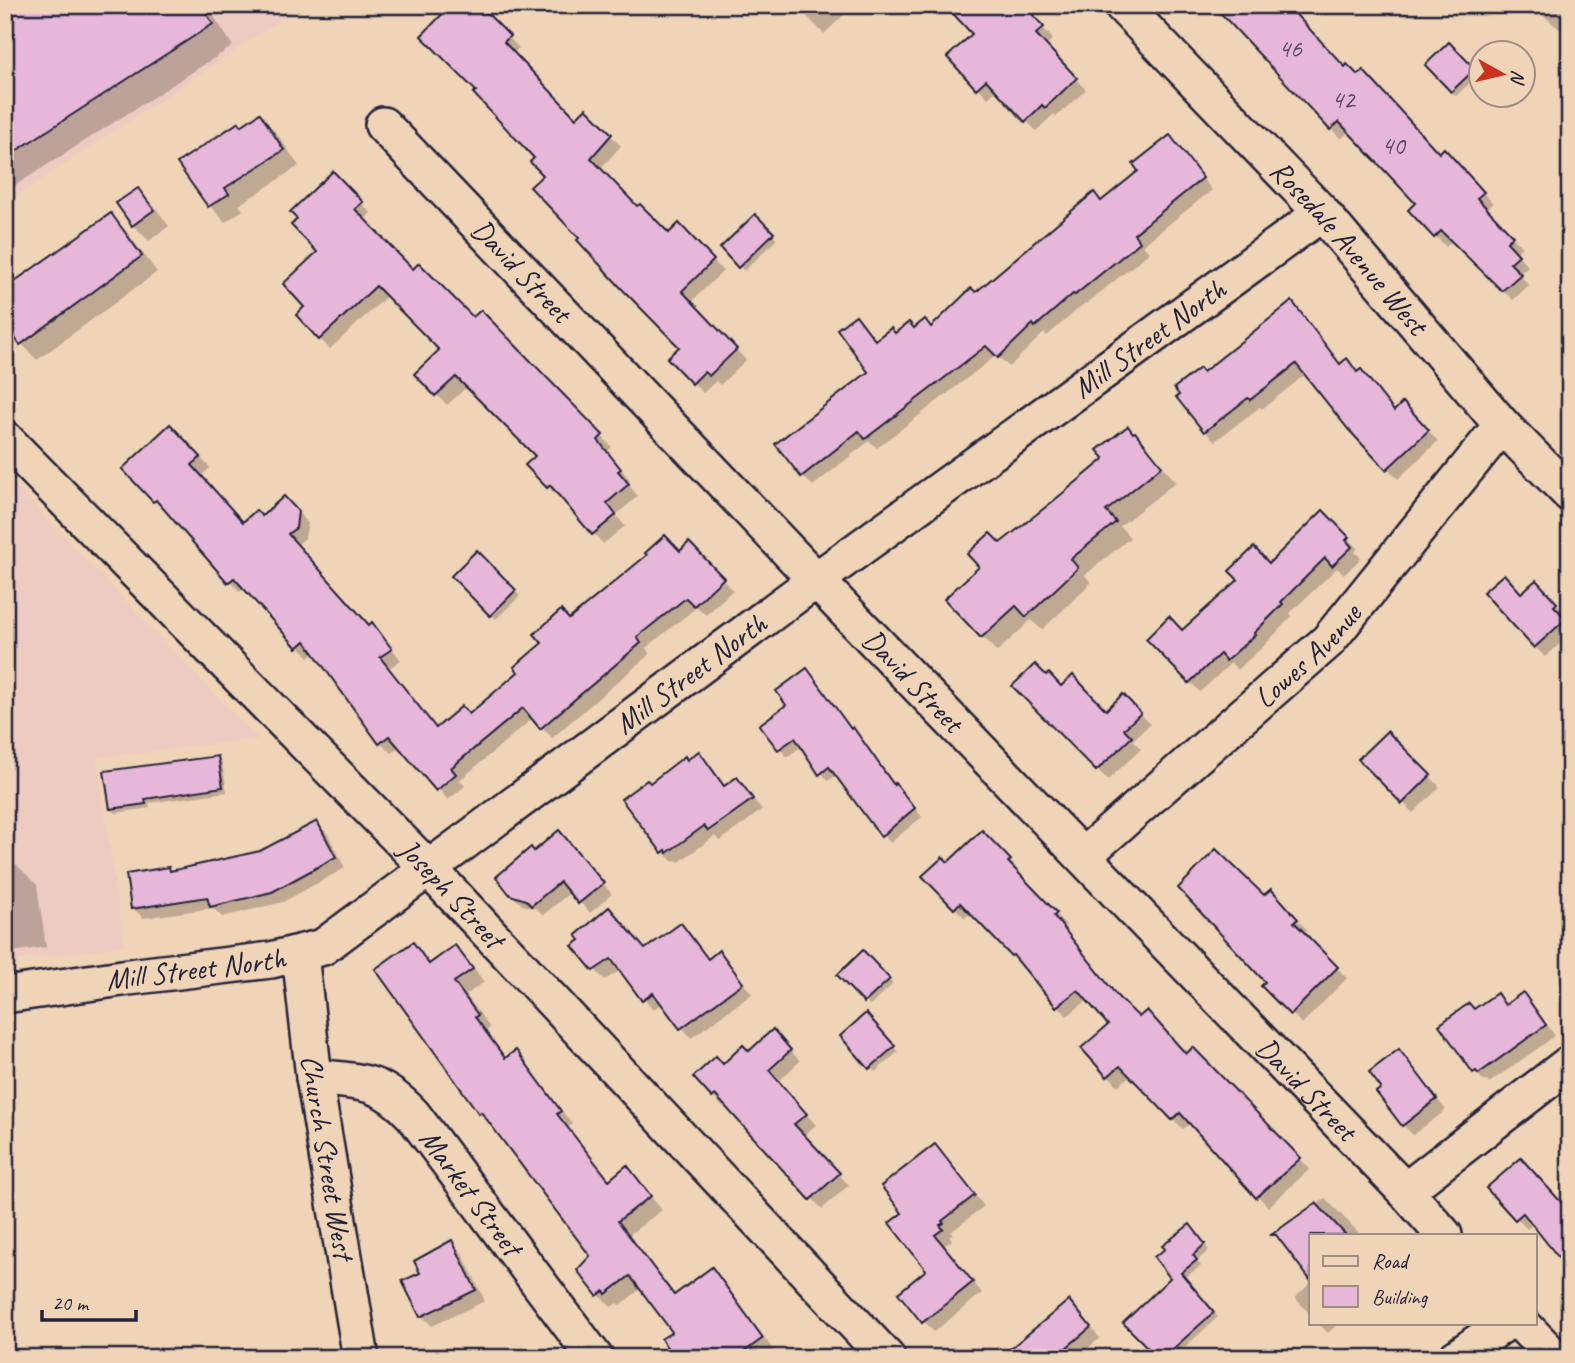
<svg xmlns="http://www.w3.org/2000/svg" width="1575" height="1363" viewBox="0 0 1575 1363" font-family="Caveat,sans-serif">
	<rect width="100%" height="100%" fill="#f0d4b7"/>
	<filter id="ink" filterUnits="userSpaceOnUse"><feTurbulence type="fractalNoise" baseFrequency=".0143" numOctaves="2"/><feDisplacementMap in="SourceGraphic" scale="14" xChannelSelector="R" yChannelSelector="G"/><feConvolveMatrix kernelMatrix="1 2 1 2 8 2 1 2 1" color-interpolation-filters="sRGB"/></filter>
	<g filter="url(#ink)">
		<g fill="#edcbc1">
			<path d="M5 5H303L5 204Z"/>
			<path d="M5 475 258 739 97 758 124 946 5 962Z"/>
		</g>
		<g fill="#0003">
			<path d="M5 5H228L213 15 233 46 5 192Z"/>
			<path d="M477 5 519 48 513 53 576 120 586 110 621 146 600 169 637 208 669 235 679 226 723 271 691 302 746 360 720 385 716 381 703 393 669 358 682 347 582 238 537 158 478 91Z"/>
			<path d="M801 5H854L824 34 799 8Z"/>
			<path d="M1213 5H1287L1345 69 1440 155 1454 161 1493 203 1486 210 1522 247 1516 253 1528 266 1519 274 1529 285 1513 300 1453 240 1446 247 1410 210 1417 204 1350 131 1341 139Z"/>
			<path d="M1552 5H1570V38L1544 16Z"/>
			<path d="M1029 12 1053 39 1045 46 1086 90 1056 117 1054 114 1036 131 997 90 988 98 950 57Z"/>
			<path d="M1449 44 1478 75 1456 96 1427 65Z"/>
			<path d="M260 116 275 131 299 166 239 205 243 210 225 222 210 206 180 163Z"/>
			<path d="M1169 137 1212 190 1143 245 1149 253 1086 304 1085 303 1047 336 1044 333 1009 367 997 355 877 448 869 441 813 486 802 476 871 373 856 317 877 341 915 329H932L976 295 1094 194 1102 202 1140 171Z"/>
			<path d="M333 173 371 213 364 220 413 272 473 320 481 312 612 447 607 452 630 480 626 482 638 496 616 515 625 526 603 544 561 495 558 497 527 466 537 457 468 386 447 405 416 374 442 350 388 295 330 349 320 339 307 307 319 252Z"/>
			<path d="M138 190 154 206 169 226 149 241 133 225 119 204Z"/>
			<path d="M111 216 126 231 157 272 37 360 22 344 5 321Z"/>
			<path d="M755 216 777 239 744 271 722 248Z"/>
			<path d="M1292 303 1342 365 1347 361 1371 382 1395 412 1403 405 1438 441 1398 479 1349 428 1306 374 1262 409 1260 407 1215 441 1205 431 1203 374Z"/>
			<path d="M1135 434 1176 482 1120 526 1130 538 1085 575 1091 583 1042 630 1031 620 997 652 947 599 981 567 1000 545Z"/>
			<path d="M181 436 210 468 201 476 244 524 295 509 308 523 305 538 297 545 369 627 372 625 382 635 401 660 389 668 437 729 469 716 521 672 570 621 680 553 689 545 733 590 706 615 697 607 646 648 650 654 552 738 533 718 460 780 465 786 448 800 400 746 391 753 381 743 315 652 309 657 245 587 240 592 166 510 164 511 124 469Z"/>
			<path d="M1323 513 1358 548 1355 552 1361 558 1344 575 1337 568 1290 613 1292 616 1264 646 1237 670 1231 663 1200 692 1148 639 1182 632 1269 566Z"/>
			<path d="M477 553 520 596 496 619 454 576Z"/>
			<path d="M1546 593 1566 614 1563 617 1570 624V635L1545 657 1535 647 1522 595Z"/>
			<path d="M807 670 853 730 861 737 895 785 922 817 890 843 837 775 828 781 802 746 787 757 761 725 789 705Z"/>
			<path d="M1015 686 1061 688 1106 712 1123 696 1150 724 1133 740 1141 749 1108 780Z"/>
			<path d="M1387 733 1440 787 1413 813 1361 759Z"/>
			<path d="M698 753 726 787 737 779 762 810 720 841 715 836 679 862 677 860 673 862 663 852 688 761Z"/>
			<path d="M218 757 222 762 227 792 149 803 150 808 116 813 111 808Z"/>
			<path d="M316 823 327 833 345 868 283 902 222 917 213 908 143 918 133 908 169 869 172 872 261 853Z"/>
			<path d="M992 842 1020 872 1017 874 1066 925 1063 928 1127 1008 1187 1055 1193 1050 1310 1169 1268 1207 1191 1123 1183 1129 1131 1075 1118 1086 1084 1048 1111 1026 1088 1000 1067 1016 1023 965 971 912 965 918 955 908 948 864Z"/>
			<path d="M569 843 612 894 590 913 571 892 543 915 537 909 522 905 511 894 534 853Z"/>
			<path d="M16 864 37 885 46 947 5 953V866Z"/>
			<path d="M1264 898 1281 902 1307 930 1303 934 1347 978 1302 1024 1264 986 1268 982Z"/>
			<path d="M619 920 646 951 681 925 709 960 719 953 752 994 691 1038 663 1003 653 1010 621 970 605 980 595 970Z"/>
			<path d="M413 944 431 964 455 947 468 960 484 982 466 995 490 1028 486 1031 507 1059 516 1053 528 1065 572 1124 568 1127 610 1181 627 1168 662 1210 629 1235 676 1296 711 1269 724 1282 774 1351 765 1358H677L674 1332 642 1288 620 1305 617 1303 611 1307 599 1295 592 1257 492 1126 480 1113 377 970Z"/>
			<path d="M863 953 893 984 870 1006 840 975Z"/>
			<path d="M1522 994 1533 1004 1555 1036 1489 1083 1487 1080 1485 1082 1474 1071V1011L1496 995 1507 1006Z"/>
			<path d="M865 1016 898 1052 875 1072 842 1036Z"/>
			<path d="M783 1042 800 1061 778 1082 816 1125 803 1136 849 1185 822 1209 726 1104 723 1107 713 1097 723 1066 749 1053Z"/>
			<path d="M1399 1051 1446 1110 1413 1135 1403 1125 1384 1088Z"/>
			<path d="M1570 1115V1127L1564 1119Z"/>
			<path d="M935 1146 984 1206 951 1232 953 1234 949 1236 952 1240 944 1246 982 1293 934 1332 924 1321 928 1270 904 1213Z"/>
			<path d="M1488 1188 1570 1211V1270L1534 1223 1527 1229Z"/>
			<path d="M1325 1198 1361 1235 1277 1233Z"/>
			<path d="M1195 1231 1209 1250 1197 1261 1201 1266 1184 1278 1218 1317 1173 1358H1160L1172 1278Z"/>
			<path d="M452 1242 462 1253 485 1301 432 1326 422 1316V1274Z"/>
			<path d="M1311 1282V1315L1295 1298Z"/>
			<path d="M1079 1313 1100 1338 1076 1358H1001Z"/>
			<path d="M1318 1323H1339L1328 1333Z"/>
		</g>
		<g fill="#e6b7d9" stroke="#22223b" stroke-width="2">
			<path d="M5 5H201L213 24 5 158Z"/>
			<path d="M451 5H479L510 36 504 42 576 118 586 108 612 134 591 158 637 206 640 204 669 233 679 223 714 260 682 291 737 349 709 376 704 372 692 384 667 358 679 347 622 289 577 240 579 238 530 187 543 175 530 162 534 158 473 93 476 91 421 36Z"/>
			<path d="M945 5H1024L1044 27 1036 34 1077 78 1045 108 1042 105 1025 122 986 80 976 89 947 57 972 34Z"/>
			<path d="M1213 5H1287L1345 67 1347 64 1358 75 1363 70 1439 153 1444 148 1484 192 1477 198 1513 236 1507 242 1519 255 1510 263 1521 274 1502 291 1441 231 1434 238 1408 210 1415 203 1339 122 1330 130Z"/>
			<path d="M1449 42 1475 69 1451 92 1425 65Z"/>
			<path d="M260 113 284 150 225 188 229 194 208 207 177 163 239 122 241 126Z"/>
			<path d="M1170 135 1203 178 1134 234 1140 242 1075 295 1073 294 1035 327 1033 324 998 358 986 346 865 439 859 431 801 477 775 444 868 372 837 329 856 315 875 340 891 328 895 333 909 322 914 328 925 319 931 327 971 288 976 292 1094 192 1101 201 1138 171 1133 164Z"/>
			<path d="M333 171 363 202 355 209 413 269 419 263 473 317 481 310 603 435 598 440 621 469 618 471 629 484 607 503 616 515 592 535 550 485 547 488 525 465 535 456 456 377 435 396 414 374 439 350 376 286 319 340 296 315 304 307 283 284 317 252 291 225 297 219 290 212Z"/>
			<path d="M138 188 154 210 132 226 116 203Z"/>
			<path d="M111 213 142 256 20 345 5 324V288Z"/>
			<path d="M755 214 774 233 738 268 720 248Z"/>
			<path d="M1292 301 1340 364 1347 358 1357 372 1361 369 1394 411 1403 402 1429 430 1386 470 1348 429 1296 364 1250 400 1248 398 1204 432 1176 397 1179 395 1174 388 1200 368 1203 372Z"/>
			<path d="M170 424 201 457 192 465 243 522 256 510 262 516 284 496 298 511 296 528 288 534 369 625 372 622 392 649 380 657 436 728 462 706 469 714 518 672 514 667 542 643 534 634 561 610 569 619 647 555 645 553 665 535 680 551 689 542 724 578 694 606 686 598 637 637 641 643 540 729 523 708 451 768 456 774 436 791 389 736 379 744 305 641 297 648 234 578 228 583 156 500 153 502 122 469Z"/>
			<path d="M1128 426 1133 433 1135 432 1162 466 1106 511 1116 522 1071 559 1078 568 1026 617 1016 606 981 638 944 599 979 567 967 554 990 533 1000 543 1052 502 1103 460 1104 458 1097 450Z"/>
			<path d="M1323 510 1349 537 1346 540 1352 547 1332 566 1325 558 1281 602 1283 604 1254 633 1255 635 1226 661 1220 654 1189 683 1146 639 1169 616 1182 630 1238 580 1229 571 1254 547 1269 563Z"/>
			<path d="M477 550 516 590 490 616 451 576Z"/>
			<path d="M1504 574 1521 593 1536 580 1557 603 1554 606 1566 619 1534 648 1483 592Z"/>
			<path d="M1035 664 1046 675 1049 673 1061 686 1073 675 1106 710 1123 694 1141 713 1124 729 1132 737 1096 771 1012 686Z"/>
			<path d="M807 668 851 729 853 727 894 785 895 783 915 808 881 837 829 767 819 775 795 738 778 750 759 725 786 705 776 691Z"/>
			<path d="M1387 731 1431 775 1402 804 1358 759Z"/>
			<path d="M699 751 724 786 737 777 753 799 708 831 704 826 667 853 666 850 662 853 621 799 647 780 650 783 685 756 687 760Z"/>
			<path d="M218 756 223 787 145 799 146 804 110 809 104 771Z"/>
			<path d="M317 821 336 857 272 892 210 907 207 897 131 909 126 874 169 867 170 871 260 851Z"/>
			<path d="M559 830 604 883 578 904 560 882 531 906 526 900 510 895 496 877 531 847 534 851Z"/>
			<path d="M982 830 1011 860 1008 862 1057 913 1054 916 1118 997 1139 1017 1147 1010 1186 1054 1193 1047 1301 1158 1256 1198 1180 1113 1172 1120 1120 1066 1107 1077 1081 1048 1108 1025 1078 990 1056 1007 1013 955 1011 956 960 903 954 909 922 876 943 857 948 862Z"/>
			<path d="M1216 849 1264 895 1271 889 1298 919 1294 922 1338 967 1290 1015 1261 986 1265 982 1178 888Z"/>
			<path d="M609 907 645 949 681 923 708 959 719 950 743 983 680 1029 653 993 642 1001 611 959 593 971 572 946 580 940 576 935Z"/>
			<path d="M413 942 429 964 455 945 473 969 454 982 478 1015 475 1017 505 1058 516 1050 561 1111 557 1114 609 1180 627 1165 651 1196 618 1221 674 1295 712 1267 763 1338 736 1358H675L661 1339 672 1332 630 1276 606 1294 604 1291 597 1296 577 1270 590 1256 481 1112 479 1114 375 969Z"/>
			<path d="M863 950 890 979 864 1003 837 975Z"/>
			<path d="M1523 992 1546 1025 1478 1074 1476 1071 1473 1073 1439 1025 1469 1003 1474 1009 1497 993 1505 1005Z"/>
			<path d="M866 1013 895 1046 869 1069 840 1036Z"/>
			<path d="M773 1029 791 1050 769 1070 807 1114 794 1124 840 1173 810 1200 715 1095 712 1098 693 1077 716 1056 723 1064 743 1045 749 1051Z"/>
			<path d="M1399 1049 1437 1099 1402 1126 1376 1092 1381 1088 1369 1072Z"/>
			<path d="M935 1144 975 1195 942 1221 944 1223 940 1225 943 1229 935 1235 973 1282 922 1323 898 1293 926 1270 889 1223 902 1213 881 1186Z"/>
			<path d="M1521 1158 1570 1212V1272L1523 1213 1515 1220 1486 1188Z"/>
			<path d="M1316 1203 1346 1235H1311V1281L1276 1235H1271Z"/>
			<path d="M1190 1224 1205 1244 1193 1255 1197 1260 1181 1273 1214 1312 1163 1358H1158L1123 1323 1170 1278 1154 1257 1165 1249 1162 1246Z"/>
			<path d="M452 1240 476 1290 420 1317 402 1281 420 1273 414 1261Z"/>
			<path d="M1069 1300 1091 1327 1054 1358H999Z"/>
		</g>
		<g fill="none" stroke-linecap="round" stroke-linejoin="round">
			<defs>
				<g id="street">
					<path id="s1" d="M1122 5 1322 213 1502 425 1570 494"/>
					<path id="s2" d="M383 125 816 580 1405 1191 1444 1235"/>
					<path id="s3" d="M5 439 429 869 887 1358"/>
					<path id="s4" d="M1083 856 1328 641 1502 425"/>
					<path id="s5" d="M300 954 314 1077 361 1358"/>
					<path id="s6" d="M5 995 129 977 271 960 323 947 816 580 1322 213"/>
					<path id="s7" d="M314 1077C360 1082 379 1079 413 1115L595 1358"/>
					<path d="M1405 1191 1570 1063"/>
					<path d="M1521 1323 1555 1358"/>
					<path d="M1456 1358 1505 1323"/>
				</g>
			</defs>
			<use href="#street" stroke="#22223b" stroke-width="40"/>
			<use href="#street" stroke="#f0d4b7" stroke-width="35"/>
		</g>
	</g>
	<g text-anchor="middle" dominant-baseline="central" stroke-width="5" stroke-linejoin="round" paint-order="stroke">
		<g font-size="26" fill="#534762">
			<text x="1290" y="48">46</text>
			<text x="1343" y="99">42</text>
			<text x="1393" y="145">40</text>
		</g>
		<g font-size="30" fill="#22223b" stroke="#f0d4b7">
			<text stroke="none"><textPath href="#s1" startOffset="332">Rosedale Avenue West</textPath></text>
			<text stroke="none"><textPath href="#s2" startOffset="201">David Street</textPath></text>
			<text stroke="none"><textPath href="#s6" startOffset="1348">Mill Street North</textPath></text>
			<text stroke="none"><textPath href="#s4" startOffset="301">Lowes Avenue</textPath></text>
			<text stroke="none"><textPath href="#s6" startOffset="780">Mill Street North</textPath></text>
			<text stroke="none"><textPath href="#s2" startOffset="768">David Street</textPath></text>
			<text stroke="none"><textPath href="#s3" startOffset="637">Joseph Street</textPath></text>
			<text stroke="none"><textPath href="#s6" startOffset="192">Mill Street North</textPath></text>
			<text stroke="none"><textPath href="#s2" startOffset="1335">David Street</textPath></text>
			<text stroke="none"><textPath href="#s5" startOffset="205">Church Street West</textPath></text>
			<text stroke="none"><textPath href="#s7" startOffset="206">Market Street</textPath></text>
		</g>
	</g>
	<rect width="1575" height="1363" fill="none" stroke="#f0d4b7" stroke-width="28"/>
	<rect x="14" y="14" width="1547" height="1335" fill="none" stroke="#22223b" stroke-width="2.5" filter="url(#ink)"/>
	<rect x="1309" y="1234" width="228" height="91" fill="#f0d4b7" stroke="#9e8d85" stroke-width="2"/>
	<rect x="1323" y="1256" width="35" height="10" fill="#f0d4b7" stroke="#9e8d85" stroke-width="2"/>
	<text x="1372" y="1268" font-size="21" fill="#22223b">Road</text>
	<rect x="1323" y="1286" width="35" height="21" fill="#e6b7d9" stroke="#9e8d85" stroke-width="2"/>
	<text x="1372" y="1304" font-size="21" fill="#22223b">Building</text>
	<g transform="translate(1502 74) rotate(98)"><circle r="33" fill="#f0d4b7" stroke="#9e8d85" stroke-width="2"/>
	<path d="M0-5L12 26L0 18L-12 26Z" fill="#c8321e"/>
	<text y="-10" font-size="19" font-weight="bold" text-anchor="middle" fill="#22223b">N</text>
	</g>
	<path d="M42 1310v10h94v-10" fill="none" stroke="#22223b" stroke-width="3.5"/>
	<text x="52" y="1310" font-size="21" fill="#22223b" stroke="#f0d4b7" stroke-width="5" paint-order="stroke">20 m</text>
</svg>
